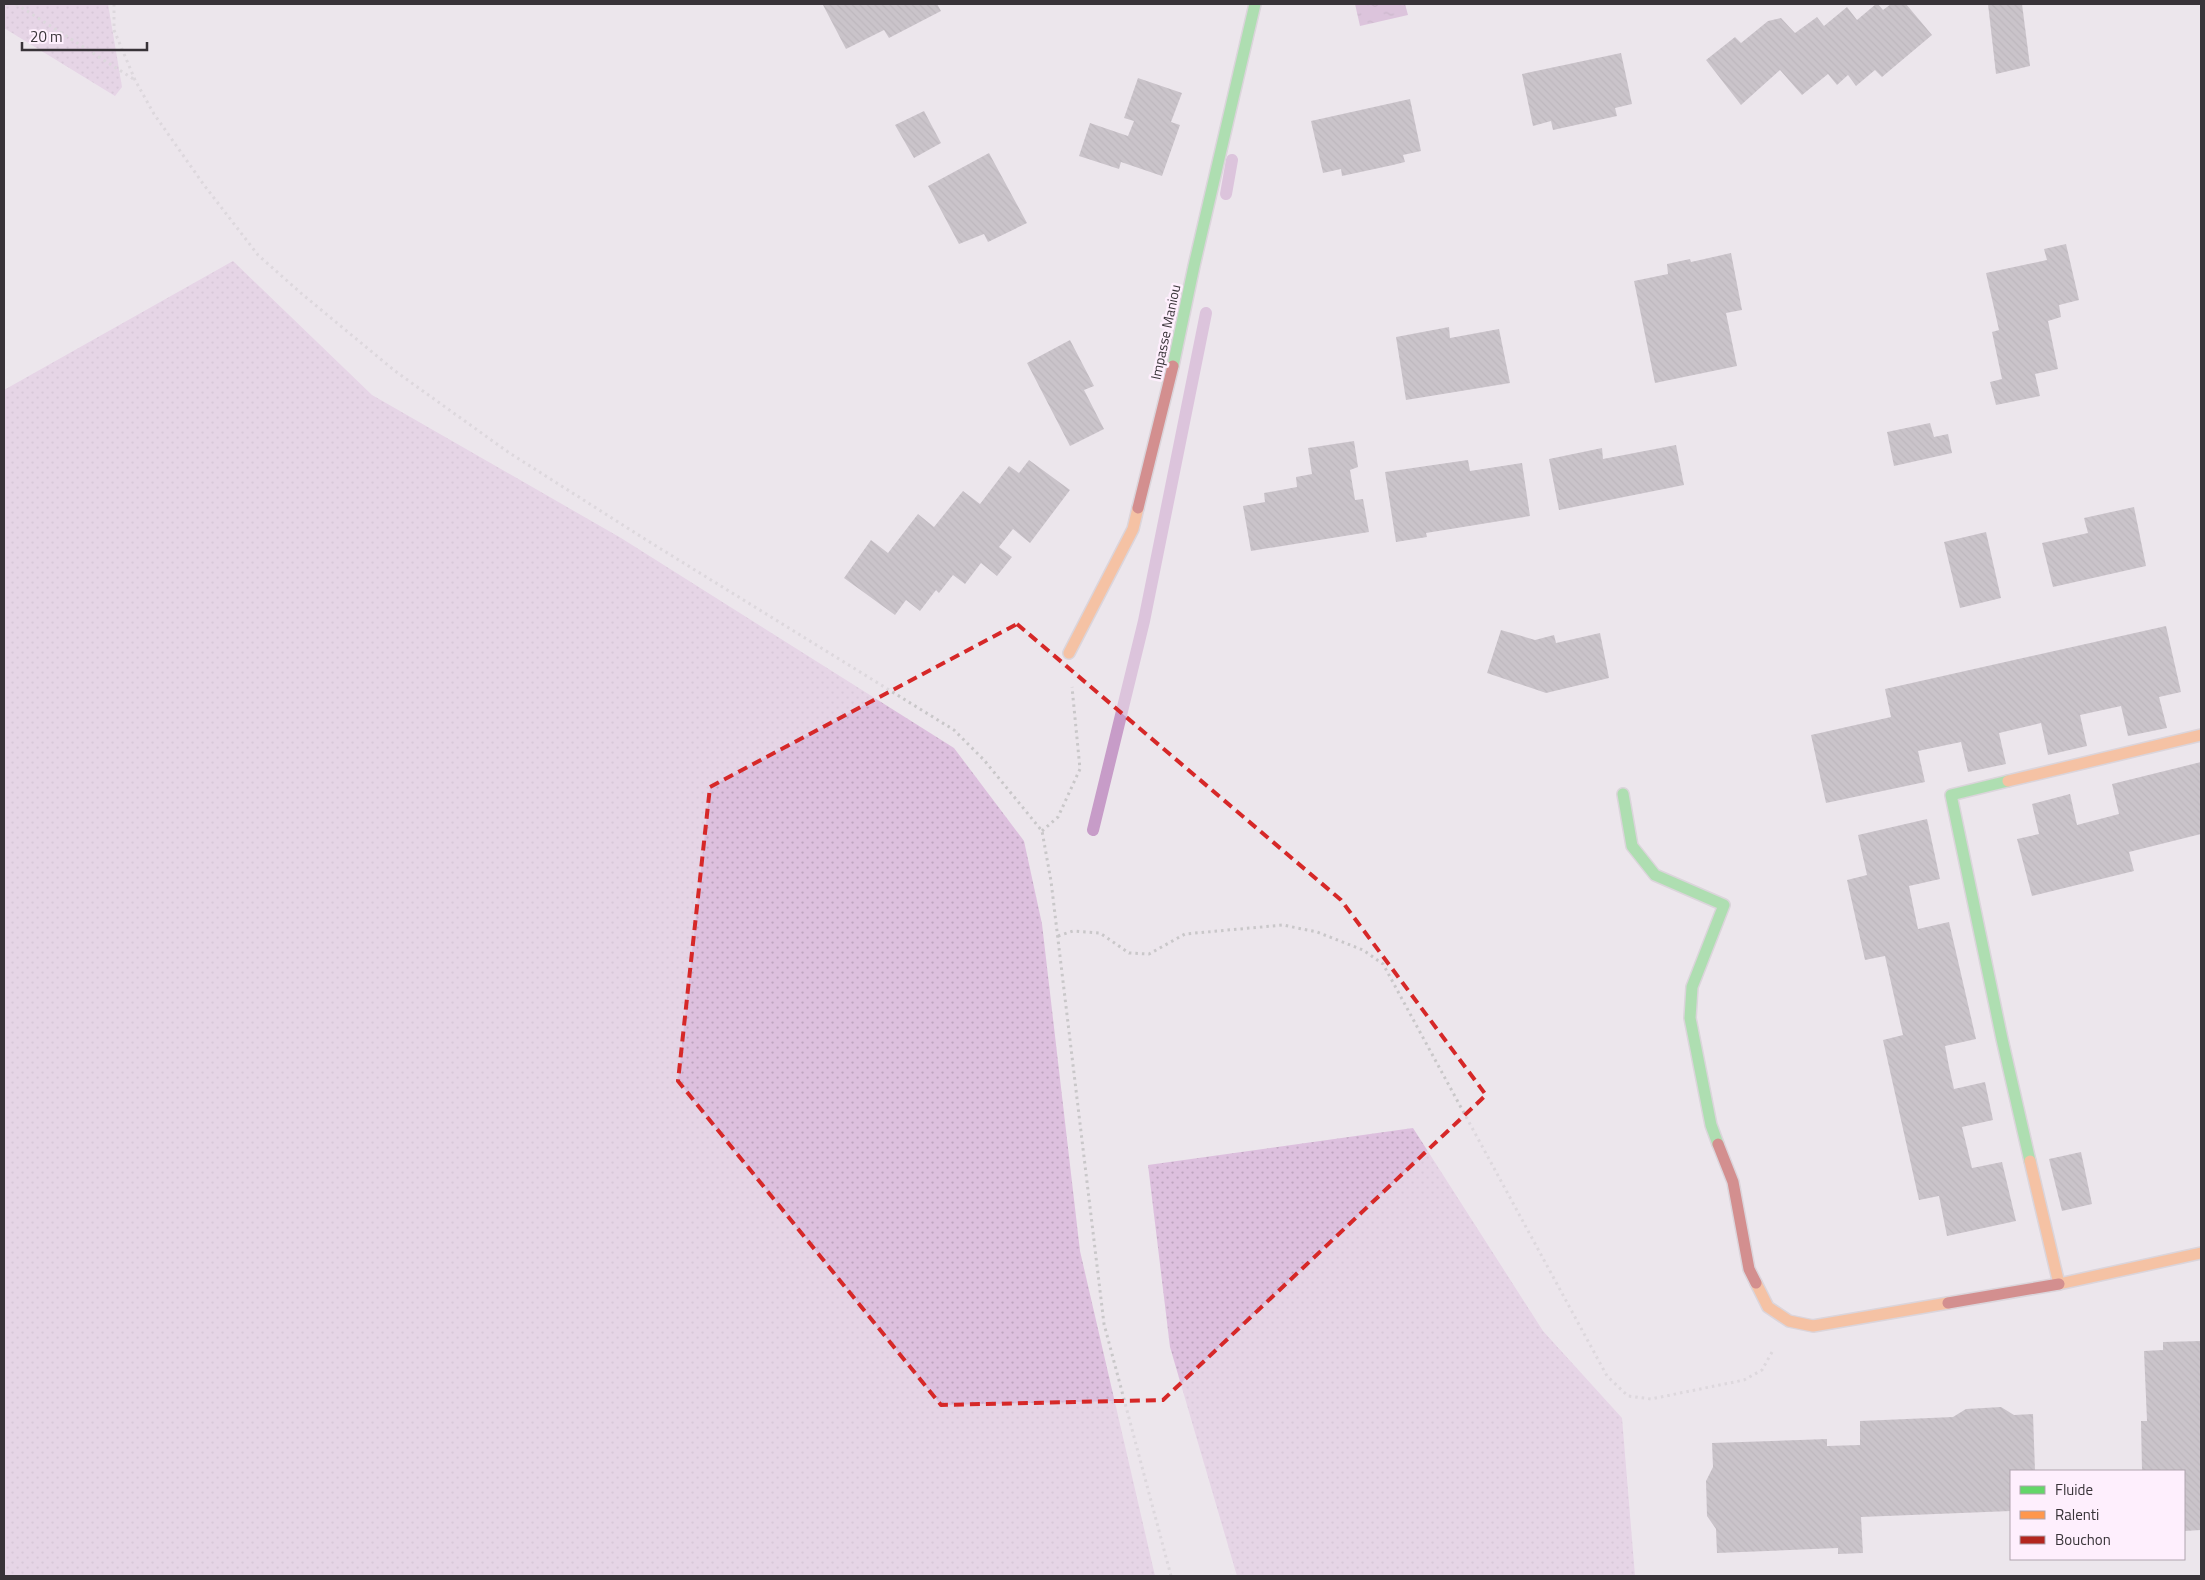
<svg xmlns="http://www.w3.org/2000/svg" width="2205" height="1580" viewBox="0 0 2205 1580" font-family="'Titillium Web',sans-serif">
	<defs>
		<pattern id="grass-dots" width="8" height="8" patternUnits="userSpaceOnUse" patternTransform="scale(1.25)"><rect width="8" height="8" fill="#ddc0de"/><path d="M2 2h.1M6 6h.1" fill="none" stroke="#bea5bf" stroke-width="1.8" stroke-linecap="round"/></pattern>
		<pattern id="water-ripples" width="26" height="14" patternUnits="userSpaceOnUse" patternTransform="scale(1.25)"><rect width="26" height="14" fill="#c79cc8"/><path d="M2 4q2-2 4 0t4 0M15 11q2-2 4 0t4 0" fill="none" stroke="#a380a3"/></pattern>
		<pattern id="building-back-hatch" width="6" height="6" patternUnits="userSpaceOnUse" patternTransform="scale(1.25)"><rect width="6" height="6" fill="#a19ca1"/><path d="M-1 5l2 2M0 0l6 6M5-1l2 2" fill="none" stroke="#848084"/></pattern>
	</defs>
	<rect width="100%" height="100%" fill="#ece6ec"/>
	<g fill="url(#grass-dots)">
		<path d="M4 4H108L122 87 115 96 4 28Z"/>
		<path d="M233 261 372 395 621 538 954 748 1024 841 1042 924 1080 1251 1155 1576H4V390Z"/>
		<path d="M1413 1128 1543 1331 1622 1418 1635 1576H1237L1170 1347 1148 1165Z"/>
	</g>
	<path fill="url(#water-ripples)" d="M1355 4H1405L1408 15 1360 26Z"/>
	<g fill="none" stroke-linecap="round" stroke-linejoin="round">
		<g stroke="#c79cc8" stroke-width="12">
			<path d="M1226 194 1232 160"/>
			<path d="M1093 830 1144 621 1206 313"/>
		</g>
	</g>
	<g fill="url(#building-back-hatch)">
		<path d="M826 4H937L941 11 889 38 884 30 846 49 823 5Z"/>
		<path d="M1876 4H1878L1883 10 1891 4H1906L1932 35 1882 77 1875 70 1856 86 1848 75 1837 85 1828 74 1802 95 1780 70 1741 105 1706 60 1735 37 1741 43 1768 21 1781 18 1795 33 1817 17 1824 26 1847 7 1857 20Z"/>
		<path d="M1988 4H2022L2030 66 1996 74Z"/>
		<path d="M1621 53 1632 104 1615 108 1617 116 1553 130 1551 121 1533 126 1522 74Z"/>
		<path d="M1138 78 1182 93 1171 122 1180 125 1162 176 1121 162 1119 169 1079 156 1090 123 1128 136 1134 121 1124 118Z"/>
		<path d="M1410 99 1421 151 1403 155 1405 162 1393 165 1342 176 1341 169 1323 173 1311 121Z"/>
		<path d="M924 111 941 143 914 158 895 125Z"/>
		<path d="M989 153 1027 223 988 242 984 234 959 244 928 186Z"/>
		<path d="M2066 244 2079 300 2059 305 2061 317 2048 321 2058 369 2035 374 2040 396 1996 405 1990 382 2002 379 1992 332 1999 330 1986 273 2047 260 2044 249Z"/>
		<path d="M1731 253 1742 310 1726 313 1737 366 1655 383 1634 281 1668 274 1667 264 1690 259 1691 262Z"/>
		<path d="M1449 327 1450 338 1499 329 1510 383 1406 400 1396 337Z"/>
		<path d="M1070 340 1094 386 1084 390 1104 429 1070 446 1027 363Z"/>
		<path d="M1930 423 1934 437 1948 434 1952 453 1894 466 1887 432Z"/>
		<path d="M1354 441 1358 467 1350 470 1355 500 1363 499 1369 532 1251 551 1243 506 1265 502 1264 493 1297 487 1296 477 1312 474 1308 448Z"/>
		<path d="M1676 445 1684 485 1559 510 1549 459 1602 448 1603 459Z"/>
		<path d="M1029 460 1070 490 1030 543 1013 529 999 547 1012 557 997 576 981 563 965 584 953 575 939 593 936 590 920 611 906 600 895 615 844 578 871 540 888 553 918 514 934 527 963 491 980 504 1009 466 1019 473Z"/>
		<path d="M1468 460 1470 471 1522 463 1530 516 1426 533 1427 537 1396 542 1385 472Z"/>
		<path d="M2134 507 2146 566 2053 587 2042 543 2088 533 2084 518Z"/>
		<path d="M1986 532 2001 598 1960 608 1944 542Z"/>
		<path d="M2166 626 2181 692 2159 697 2167 728 2128 736 2121 706 2080 715 2087 746 2048 755 2041 723 1999 733 2006 764 1968 772 1961 742 1918 751 1925 782 1826 803 1811 735 1891 717 1885 689Z"/>
		<path d="M1501 630 1535 640 1554 635 1556 643 1600 633 1609 678 1546 693 1487 673Z"/>
		<path d="M2201 762V834L2129 852 2134 871 2032 896 2017 839 2039 834 2032 804 2070 794 2077 825 2119 814 2112 784Z"/>
		<path d="M1927 819 1940 879 1909 886 1918 929 1949 922 1976 1039 1945 1046 1949 1067 1954 1089 1985 1082 1993 1120 1962 1127 1972 1168 2002 1162 2016 1221 1947 1236 1939 1196 1919 1200 1883 1040 1903 1035 1894 996 1885 956 1865 960 1847 880 1867 875 1858 835Z"/>
		<path d="M2081 1152 2092 1204 2062 1211 2049 1159Z"/>
		<path d="M2201 1341V1530L2184 1531V1471H2142L2141 1421H2147L2144 1351 2163 1350V1342Z"/>
		<path d="M2001 1407 2014 1415 2033 1414 2035 1471H2011V1511L1861 1517 1863 1553 1838 1554V1548L1717 1553 1716 1529 1707 1516 1706 1481 1713 1467 1712 1443 1827 1439V1446L1860 1445V1421L1953 1417 1966 1409Z"/>
	</g>
	<g fill="none" stroke-linecap="round" stroke-linejoin="round">
		<defs>
			<g id="fast">
				<path d="M1173 366 1194 266 1255 4"/>
				<path d="M2008 781 1951 795 2002 1039 2030 1161"/>
				<path d="M1623 794 1632 846 1655 875 1724 905 1692 987 1690 1018 1711 1125 1718 1144"/>
			</g>
			<g id="slow">
				<path d="M1069 653 1133 529 1138 508"/>
				<path d="M2008 781 2201 735"/>
				<path d="M2030 1161 2059 1284 2201 1253"/>
				<path d="M1756 1283 1768 1307 1789 1321 1813 1326 1948 1303"/>
			</g>
			<g id="jam">
				<path d="M1138 508 1173 366"/>
				<path d="M1718 1144 1733 1182 1749 1269 1756 1283"/>
				<path d="M1948 1303 2059 1284"/>
			</g>
		</defs>
		<use href="#fast" stroke="#c5c0c5" stroke-width="14"/>
		<use href="#slow" stroke="#c5c0c5" stroke-width="14"/>
		<use href="#jam" stroke="#c5c0c5" stroke-width="14"/>
		<g stroke="#c9c7c9" stroke-width="3" stroke-dasharray="2.5 4" stroke-linecap="butt">
			<path d="M16 4 135 80"/>
			<path d="M114 4V30L135 80 154 114 204 185 258 255 302 294 395 371 508 452 648 541 954 730 984 760 1042 831 1051 881 1104 1324 1171 1576"/>
			<path d="M1042 831 1058 817 1080 769 1072 687"/>
			<path d="M1058 936 1073 931 1100 933 1129 953 1149 954 1185 934 1283 925 1317 932 1363 950 1383 964 1607 1376 1628 1396 1651 1399 1744 1380 1762 1370 1772 1352"/>
		</g>
		<use href="#fast" stroke="#63d668" stroke-width="11"/>
		<use href="#slow" stroke="#ff974d" stroke-width="11"/>
		<use href="#jam" stroke="#b3261e" stroke-width="11"/>
	</g>
	<path d="M0 0H2205V1580H0ZM1017 624 1341 900 1486 1095 1163 1400 941 1405 678 1081 710 787Z" fill="#ece6ec" fill-opacity=".55" fill-rule="evenodd"/>
	<path fill="none" stroke="#d62828" stroke-width="4" stroke-dasharray="10 6" stroke-linejoin="round" d="M1017 624 1341 900 1486 1095 1163 1400 941 1405 678 1081 710 787Z"/>
	<g text-anchor="middle" dominant-baseline="central" stroke-width="5" stroke-linejoin="round" paint-order="stroke">
		<g font-size="14" fill="#383338" stroke="#feeffd">
			<text transform="translate(1165 332) rotate(-78)">Impasse Maniou</text>
		</g>
	</g>
	<rect width="2205" height="1580" fill="none" stroke="#383338" stroke-width="10"/>
	<rect x="2010" y="1470" width="175" height="90" fill="#feeffd" stroke="#afa4ae"/>
	<rect x="2020" y="1486" width="25" height="8" fill="#63d668" stroke="#afa4ae"/>
	<text x="2055" y="1495" font-size="15" fill="#383338">Fluide</text>
	<rect x="2020" y="1511" width="25" height="8" fill="#ff974d" stroke="#afa4ae"/>
	<text x="2055" y="1520" font-size="15" fill="#383338">Ralenti</text>
	<rect x="2020" y="1536" width="25" height="8" fill="#b3261e" stroke="#afa4ae"/>
	<text x="2055" y="1545" font-size="15" fill="#383338">Bouchon</text>
	<path d="M22 42v8h125v-8" fill="none" stroke="#383338" stroke-width="2.5"/>
	<text x="30" y="42" font-size="15" fill="#383338" stroke="#feeffd" stroke-width="4" paint-order="stroke">20 m</text>
</svg>
